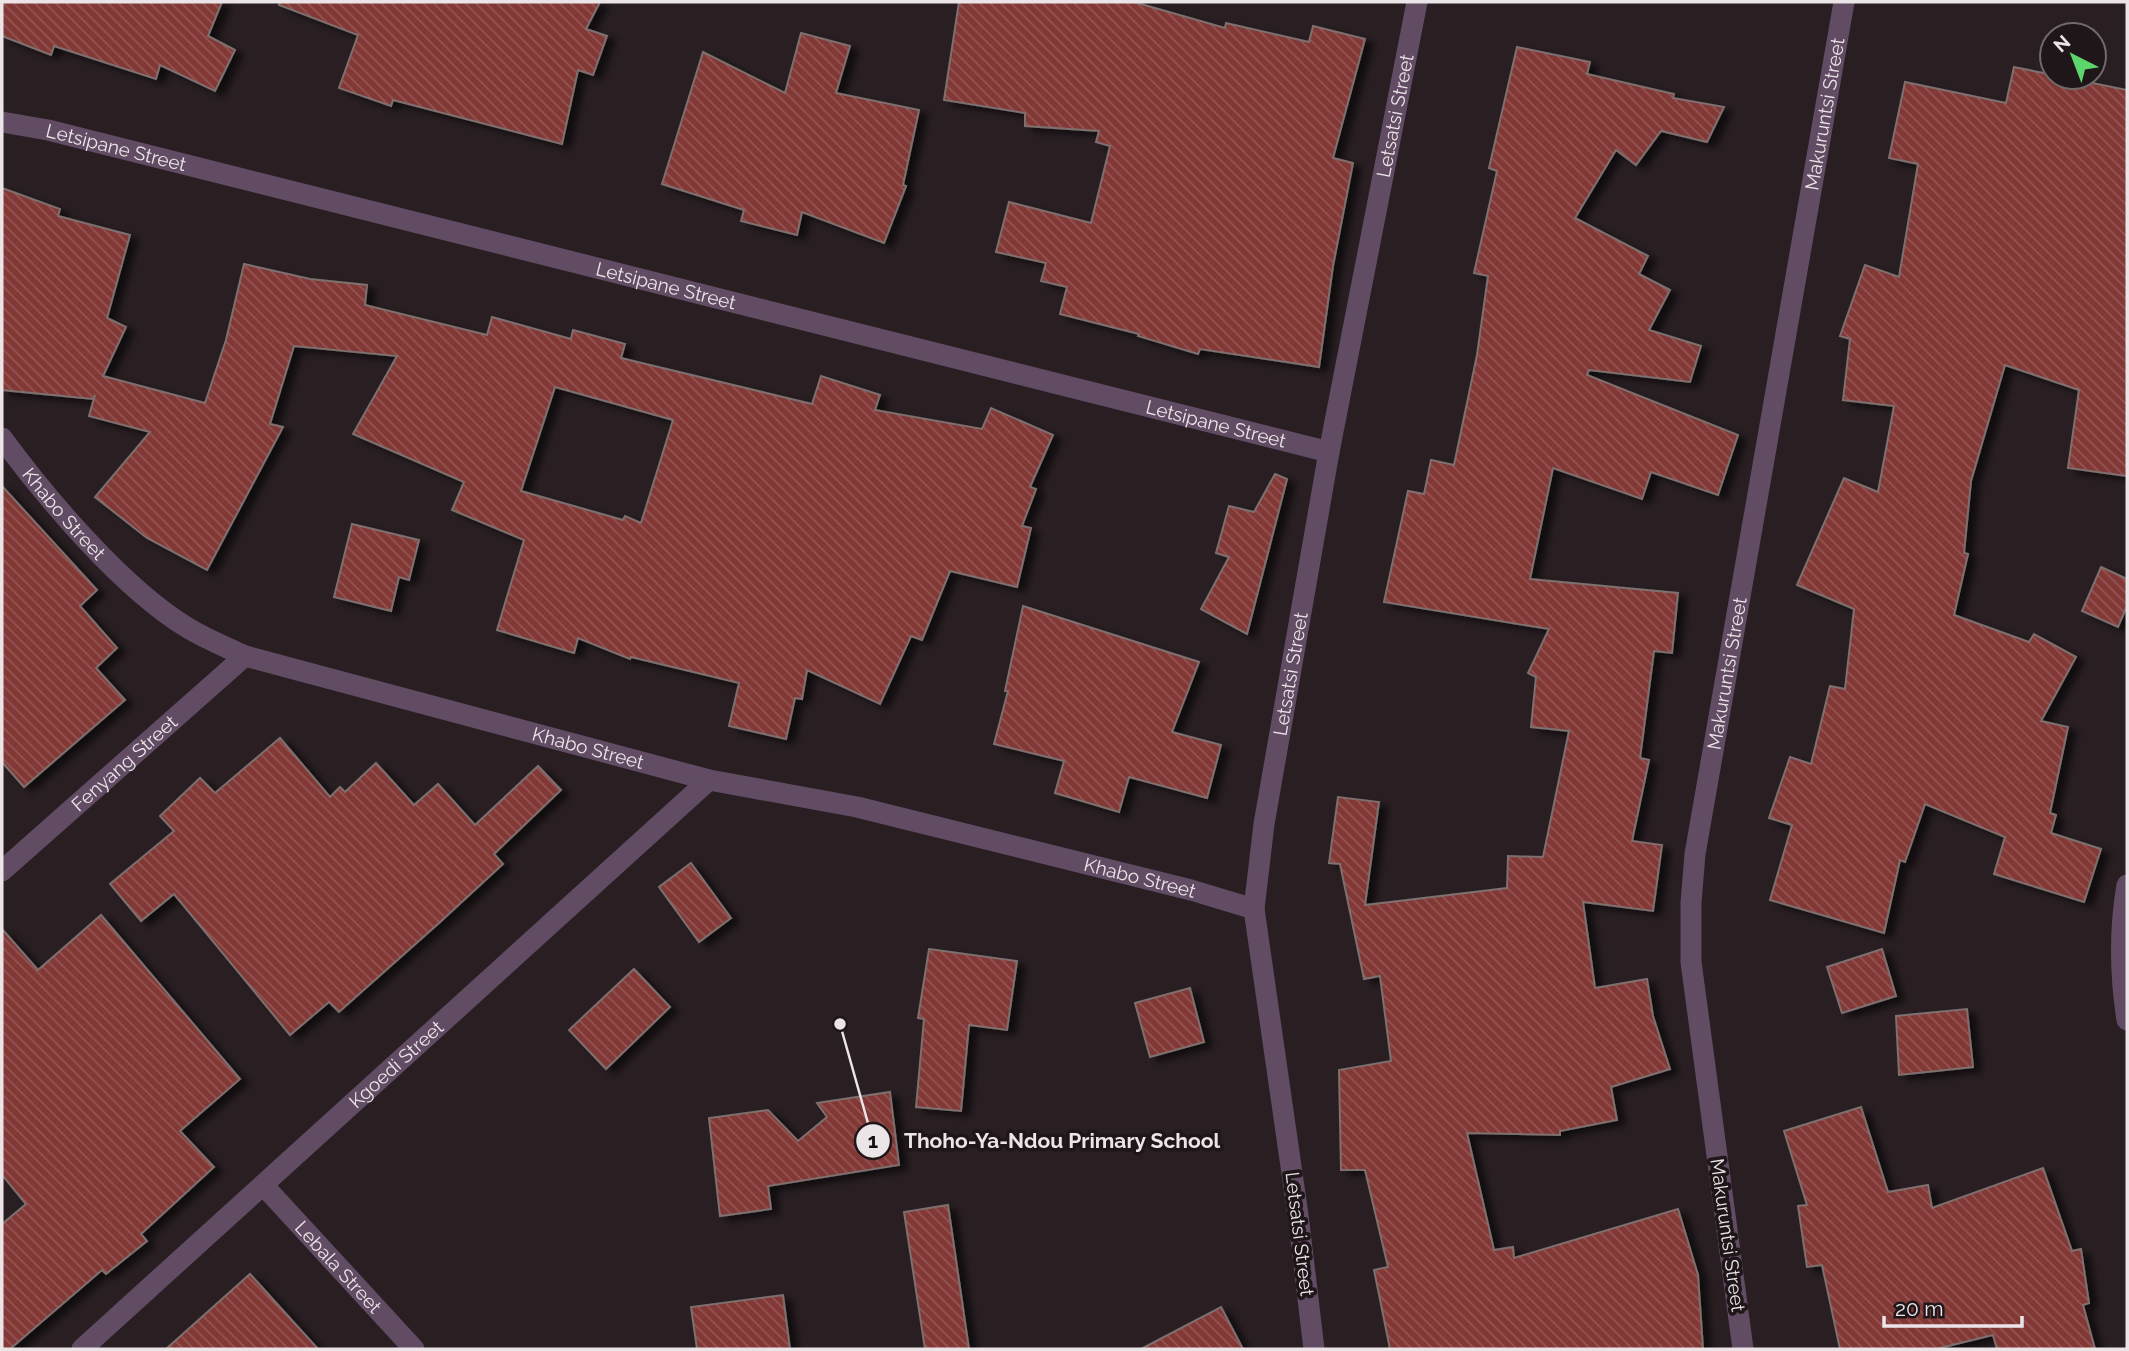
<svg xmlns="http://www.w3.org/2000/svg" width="2129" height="1351" viewBox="0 0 2129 1351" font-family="Raleway,sans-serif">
	<defs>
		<pattern id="building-back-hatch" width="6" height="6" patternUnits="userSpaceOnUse" patternTransform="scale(1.75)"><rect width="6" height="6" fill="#823836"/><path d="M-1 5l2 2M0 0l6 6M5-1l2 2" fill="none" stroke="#945553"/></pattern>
		<filter id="shadow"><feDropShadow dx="8" dy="4.5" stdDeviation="3.5" flood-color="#0009"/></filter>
	</defs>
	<rect width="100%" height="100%" fill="#291f23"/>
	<g fill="url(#building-back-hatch)" stroke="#7d6f6e" stroke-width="2" fill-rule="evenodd" filter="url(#shadow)">
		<path d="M2 2H222L208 36 235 50 215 91 160 65 156 79 54 46 51 55 2 36Z"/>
		<path d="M280 2H600L586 29 607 36 593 75 578 70 562 144 393 100 391 106 339 88 358 35 279 5Z"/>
		<path d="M959 2H1134L1225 28 1226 23 1309 42 1313 26 1365 39 1333 158 1353 163 1333 266 1319 367 1200 349 1198 354 1138 336 1139 334 1060 314 1067 287 1041 281 1046 263 996 252 1009 202 1091 223 1110 146 1096 142 1099 131 1025 126V113L944 100Z"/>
		<path d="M801 33 850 46 836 93 919 110 903 185 906 186 884 243 802 212 797 235 741 221 744 210 662 184 703 52 785 93Z"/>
		<path d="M1517 47 1590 62 1587 74 1674 94 1673 98 1724 107 1707 142 1661 131 1636 165 1616 150 1575 218 1648 256 1639 274 1670 290 1649 330 1701 346 1690 382 1589 370 1587 375 1738 435 1718 495 1651 472 1642 499 1553 468 1530 579 1678 593 1672 653 1654 651 1640 758 1649 760 1632 841 1662 845 1653 911 1583 902 1595 988 1647 979 1653 1016 1670 1069 1611 1087 1617 1120 1560 1131V1135L1467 1133 1494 1250 1513 1247 1514 1258 1678 1209 1698 1275 1703 1349H1390L1374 1270 1388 1267 1365 1170H1341L1339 1070 1391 1061 1380 976 1364 979 1340 864 1329 863 1338 797 1379 802 1365 905 1507 888 1508 856 1543 857 1569 731 1531 727 1536 677 1528 673 1549 629 1384 602 1408 491 1424 494 1431 460 1454 465 1477 355 1488 276 1474 273 1497 171 1489 168Z"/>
		<path d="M2014 67 2127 90V476L2068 468 2079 390 2005 365 1971 481 1964 553 1968 554 1954 615 2029 642 2034 634 2076 657 2041 721 2068 727 2050 813 2056 815 2051 833 2101 849 2084 902 1994 874 2005 837 1925 804 1905 862 1900 860 1884 933 1770 900 1792 825 1769 818 1790 757 1811 764 1830 686 1845 689 1854 609 1797 585 1844 478 1878 492 1894 406 1843 400 1850 339 1840 336 1865 265 1899 277 1918 164 1889 158 1905 82 2006 103Z"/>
		<path d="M2 188 60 209 58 216 130 235 107 318 126 327 103 376 205 403 226 340 244 264 310 279 367 285 365 305 487 335 492 317 571 339 573 330 625 344 621 358 812 404 821 376 880 395 875 410 982 429 991 408 1053 435 1030 487 1036 489 1022 526 1031 528 1017 587 950 571 922 640 911 636 880 704 807 670 802 699 795 698 786 739 729 726 739 683 631 657 630 659 578 638 574 653 497 630 524 540 452 510 464 482 353 434 397 356 294 346 270 424 283 427 207 570 147 538 95 497 150 432 89 416 95 395 93 399 2 390ZM555 387 673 420 641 523 625 516 623 520 521 491Z"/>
		<path d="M1275 474 1287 479 1247 634 1201 609 1229 557 1216 553 1229 506 1254 512Z"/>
		<path d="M2 486 97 590 80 606 117 648 96 668 125 700 24 787 2 762Z"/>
		<path d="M352 524 419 540 409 580 399 577 391 611 334 597Z"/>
		<path d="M2101 567 2127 579V606L2118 627 2082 611Z"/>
		<path d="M1023 606 1199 662 1172 732 1221 745 1207 798 1129 777 1119 812 1055 793 1064 761 994 744 1008 691H1005Z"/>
		<path d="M280 738 330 797 340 787 345 792 376 763 414 805 438 784 475 825 538 766 561 790 494 854 503 864 439 923 339 1012 329 1002 290 1035 174 894 141 921 110 884 174 831 160 816 200 778 215 793Z"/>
		<path d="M691 863 731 918 699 942 659 887Z"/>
		<path d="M101 915 240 1079 180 1131 214 1167 141 1234 147 1241 106 1274 102 1270 10 1349H2V1224L26 1204 2 1175V929L38 970Z"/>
		<path d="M929 949 1017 961 1007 1030 969 1025 961 1111 916 1107 924 1019 918 1018Z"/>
		<path d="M1882 949 1896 996 1842 1013 1827 967Z"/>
		<path d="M634 969 670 1007 606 1069 569 1030Z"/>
		<path d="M1190 988 1204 1042 1150 1057 1135 1003Z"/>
		<path d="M1967 1009 1973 1067 1899 1075 1896 1016Z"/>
		<path d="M890 1092 899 1165 768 1186 771 1209 720 1216 709 1118 768 1110 798 1141 827 1117 817 1103Z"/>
		<path d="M1861 1107 1888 1192 1928 1185 1932 1208 2043 1168 2072 1251 2081 1249 2089 1303 2083 1305 2095 1349H1997L1993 1335 1936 1349H1840L1822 1265 1807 1267 1798 1206 1807 1205 1784 1131Z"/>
		<path d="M948 1205 969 1349H925L904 1212Z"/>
		<path d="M250 1274 318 1349H166Z"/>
		<path d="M783 1295 790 1349H697L691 1307Z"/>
		<path d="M1221 1307 1243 1349H1141Z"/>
	</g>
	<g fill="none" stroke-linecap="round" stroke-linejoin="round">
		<g stroke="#614c64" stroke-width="21">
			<path id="s1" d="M2 122 48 130 1329 452"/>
			<path id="s2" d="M2 438C47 499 123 589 188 628 206 639 226 647 245 656L709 780 857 807 1191 890 1254 909"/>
			<path id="s3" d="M2 871 245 656"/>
			<path d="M2127 885C2119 931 2120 975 2127 1020"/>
			<path id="s4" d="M264 1186 414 1349"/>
			<path id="s5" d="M82 1349 709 780"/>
			<path id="s6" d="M1314 1349 1298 1215 1254 909 1264 824 1329 452 1417 2"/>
			<path id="s7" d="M1743 1349 1691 962V903L1695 854 1844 2"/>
		</g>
	</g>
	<g text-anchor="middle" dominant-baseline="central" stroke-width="7" stroke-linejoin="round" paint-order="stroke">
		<g font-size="19" fill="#ece5e7" stroke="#1f161a">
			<text stroke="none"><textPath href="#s7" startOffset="1250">Makuruntsi Street</textPath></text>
			<text stroke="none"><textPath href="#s6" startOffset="1250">Letsatsi Street</textPath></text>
			<text stroke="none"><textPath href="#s1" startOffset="117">Letsipane Street</textPath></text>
			<text stroke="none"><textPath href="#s1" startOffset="684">Letsipane Street</textPath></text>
			<text stroke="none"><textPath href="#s1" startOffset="1251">Letsipane Street</textPath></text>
			<text stroke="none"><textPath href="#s2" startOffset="98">Khabo Street</textPath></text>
			<text stroke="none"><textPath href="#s6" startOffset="682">Letsatsi Street</textPath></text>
			<text stroke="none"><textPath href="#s7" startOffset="682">Makuruntsi Street</textPath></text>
			<text stroke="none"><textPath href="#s2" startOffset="686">Khabo Street</textPath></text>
			<text stroke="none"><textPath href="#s3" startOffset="163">Fenyang Street</textPath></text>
			<text stroke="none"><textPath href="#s2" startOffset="1253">Khabo Street</textPath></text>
			<text stroke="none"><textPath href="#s5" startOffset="424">Kgoedi Street</textPath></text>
			<text transform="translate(1300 1234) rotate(83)">Letsatsi Street</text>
			<text transform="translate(1728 1235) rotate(82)">Makuruntsi Street</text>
			<text stroke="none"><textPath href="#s4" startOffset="110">Lebala Street</textPath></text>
		</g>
	</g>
	<path fill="none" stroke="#ece5e7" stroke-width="2.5" d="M840 1024L873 1141"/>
	<g fill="#ece5e7" stroke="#1f161a" stroke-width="2.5">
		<circle cx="840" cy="1024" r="7"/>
		<circle cx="873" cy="1141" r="18"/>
	</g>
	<g font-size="21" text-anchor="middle" font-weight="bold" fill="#111">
		<text x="873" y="1148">1</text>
	</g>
	<g font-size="21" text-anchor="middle" font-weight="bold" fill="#ece5e7" stroke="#1f161a" stroke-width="7" stroke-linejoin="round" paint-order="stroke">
		<text x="1062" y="1148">Thoho-Ya-Ndou Primary School</text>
	</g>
	<rect width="2129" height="1351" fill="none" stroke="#ece5e7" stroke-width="7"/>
	<g transform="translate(2073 56) rotate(318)"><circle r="33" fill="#1f161a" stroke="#71696c" stroke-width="2"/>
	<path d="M0-5L12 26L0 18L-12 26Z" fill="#5dd56d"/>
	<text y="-10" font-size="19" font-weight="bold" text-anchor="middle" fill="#ece5e7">N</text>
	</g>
	<path d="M1884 1316v10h138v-10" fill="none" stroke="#ece5e7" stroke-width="3.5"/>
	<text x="1895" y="1316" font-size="21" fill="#ece5e7" stroke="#1f161a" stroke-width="5" paint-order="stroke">20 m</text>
</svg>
